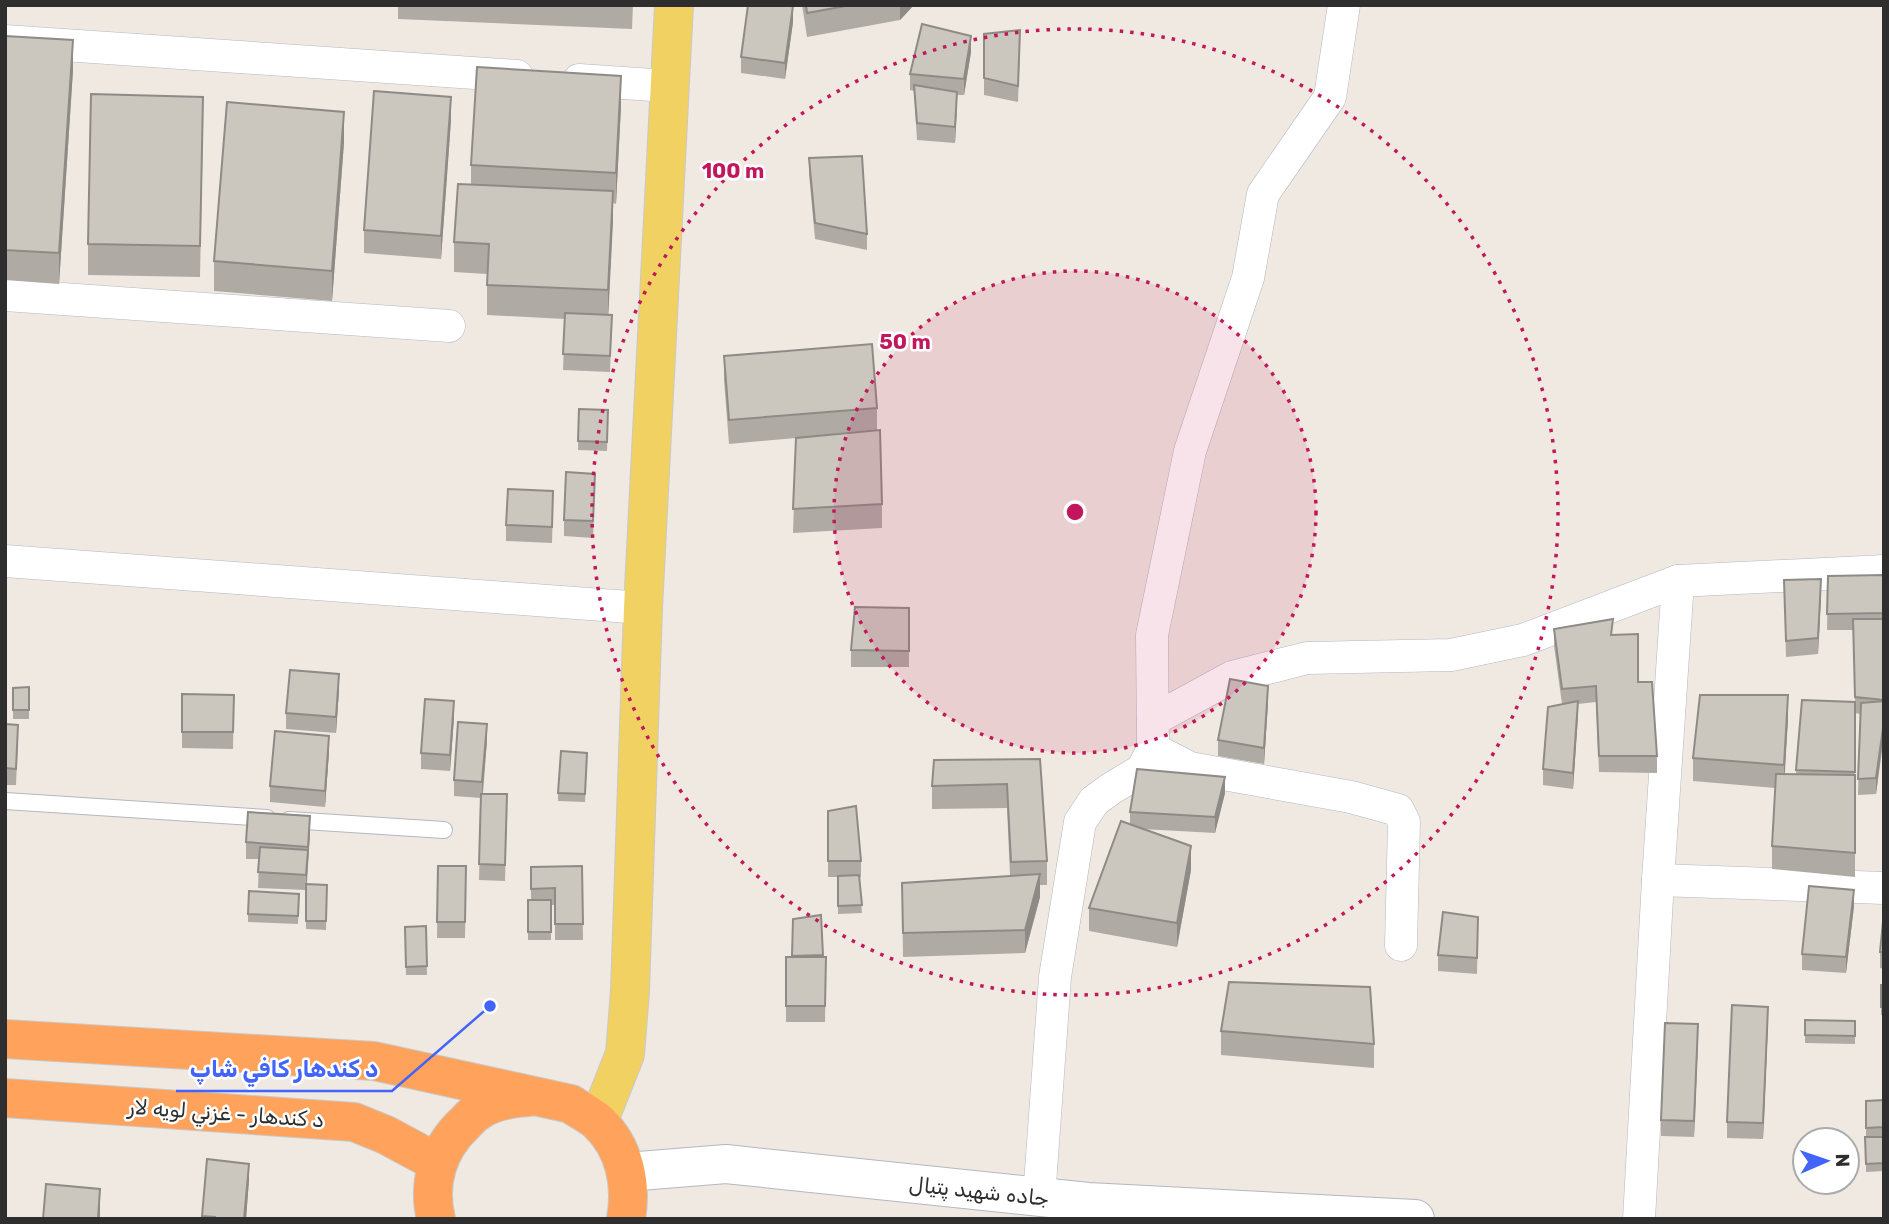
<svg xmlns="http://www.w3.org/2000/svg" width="1889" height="1224" viewBox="0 0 1889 1224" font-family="Rubik,Cairo,sans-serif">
	<rect width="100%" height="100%" fill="#efe9e1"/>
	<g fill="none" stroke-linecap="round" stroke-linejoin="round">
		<defs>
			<g id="lane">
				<path d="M5 801 267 818"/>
				<path d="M289 820 444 830"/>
			</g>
			<g id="street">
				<path d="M5 41 517 76"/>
				<path d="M579 80 668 86"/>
				<path d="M5 295 449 326"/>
				<path d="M5 561 643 608"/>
				<path d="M1153 720 1232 677 1307 658 1451 655 1523 640 1678 581 1884 571"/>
				<path d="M1153 749 1190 768 1351 797 1398 810 1404 822 1401 945"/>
				<path d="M1658 880 1884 888"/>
				<path d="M1039 1198 1055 977 1080 822 1094 801 1112 788 1142 770 1153 749 1152 635 1190 451 1248 278 1263 194 1330 97 1344 5"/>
				<path d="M1639 1219 1658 880 1678 581"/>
			</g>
			<path id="secondary" d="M627 1172 726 1164 1088 1202 1415 1219"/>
			<path id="primary" d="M598 1122 625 1054 630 991 643 608 674 5"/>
			<g id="highway">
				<path d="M5 1039 374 1061 571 1104C579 1110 590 1115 598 1122 625 1148 632 1184 626 1219"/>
				<path d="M5 1098 354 1122 386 1135 438 1163"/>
				<path d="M436 1219C427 1183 438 1148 465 1123 468 1120 472 1115 477 1112 492 1101 511 1098 529 1097"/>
			</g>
		</defs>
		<use href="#lane" stroke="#b4b7c1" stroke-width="18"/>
		<use href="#street" stroke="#b4b7c1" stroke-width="33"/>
		<use href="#secondary" stroke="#b4b7c1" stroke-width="40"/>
		<use href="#primary" stroke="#c9c9c9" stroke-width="40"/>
		<use href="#highway" stroke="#c9c9c9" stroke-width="40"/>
		<use href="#lane" stroke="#fff" stroke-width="16"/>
		<use href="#street" stroke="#fff" stroke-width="32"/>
		<use href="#secondary" stroke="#fff" stroke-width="38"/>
		<use href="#primary" stroke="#f2d163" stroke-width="38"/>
		<use href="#highway" stroke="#ffa35c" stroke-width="38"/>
	</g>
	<g fill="#afaba4">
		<path d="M398 5H633L632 29 398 19Z"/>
		<path d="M802 5H914L900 20 807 37Z"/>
		<path d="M793 22 785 79 741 73V57Z"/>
		<path d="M984 34 1020 47 1018 102 984 95Z"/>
		<path d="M5 36 73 70 59 284 5 280Z"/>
		<path d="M971 52 964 95H957L955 143 917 140 914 91 910 90V74Z"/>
		<path d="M621 106 616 204 613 203 608 315H612L610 372 563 370 565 319 487 315V274L454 272V242L471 185V165Z"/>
		<path d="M451 120 441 259 364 253V230Z"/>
		<path d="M203 127 200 277 88 275V244Z"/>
		<path d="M344 142 332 301 214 291V261Z"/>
		<path d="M809 158 867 234V250L815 239 809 174Z"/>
		<path d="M724 356 877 408V431L882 504V528L793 533 796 438 729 444 724 380Z"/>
		<path d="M579 409 608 410 607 451 578 450Z"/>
		<path d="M595 490 593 538 564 536V520Z"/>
		<path d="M553 507 552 543 506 541V525Z"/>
		<path d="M1884 575V737L1876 794 1858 795 1860 714 1855 713V877L1772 869V846L1775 788 1693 781V758L1788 719 1784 774H1796L1802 700 1855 702 1853 630H1827L1828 576Z"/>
		<path d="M1784 580 1821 595 1818 654 1786 657Z"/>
		<path d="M909 608V667H851V650Z"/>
		<path d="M1554 629 1613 635 1638 682 1657 756V773L1599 772 1596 702 1578 704 1573 789 1543 785V769L1562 704 1554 646Z"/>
		<path d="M29 687V719H13V688Z"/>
		<path d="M339 690 336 733 286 729V713Z"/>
		<path d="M182 694 234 695 233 749 182 748Z"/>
		<path d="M1268 702 1264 764 1218 756V740Z"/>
		<path d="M454 717 450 771 421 769V753Z"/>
		<path d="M5 724 18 741 16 785H5Z"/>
		<path d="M487 740 483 794 507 810 505 881 479 880 481 798 454 796V780Z"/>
		<path d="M329 752 325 807 270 802V786Z"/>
		<path d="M1040 759 1047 861V885H1040V897L1025 953 903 957 902 883 1010 876 1007 808 932 809V786Z"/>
		<path d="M587 761 585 802 558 801V793Z"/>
		<path d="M1225 793 1215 833 1142 829 1191 870 1177 947 1089 931V908L1130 824V812Z"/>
		<path d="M828 811 861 861V877H859L862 913 838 914V877H828Z"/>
		<path d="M310 832 307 884 327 885 326 930 306 929V890L258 888 259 859H246V842Z"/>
		<path d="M438 866H466L465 938H437Z"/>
		<path d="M582 866 583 940H555V905H551V940H528V900H531V867Z"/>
		<path d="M299 894 298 924 248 922V914Z"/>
		<path d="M1854 906 1846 973 1802 970V954Z"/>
		<path d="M1884 911V969L1880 968V952Z"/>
		<path d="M821 915 823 957H826L825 1022H786V957H792L793 919Z"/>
		<path d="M426 926 427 975H406L405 927Z"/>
		<path d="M1478 933 1477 974 1438 971V955Z"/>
		<path d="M1881 985H1884V1016L1881 1015Z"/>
		<path d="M1805 1020 1855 1021V1044L1805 1043Z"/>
		<path d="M1768 1023 1763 1139 1727 1138V1122Z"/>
		<path d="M1221 1031 1374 1044V1068L1221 1055Z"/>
		<path d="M1698 1040 1694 1137 1661 1136V1120Z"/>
		<path d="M1884 1100V1171L1866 1172V1101Z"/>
		<path d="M207 1159 249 1180 246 1219H202Z"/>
	</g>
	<g fill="#8e8b86">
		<path d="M900 5H914L900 20Z"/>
		<path d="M793 6V22L785 79V63Z"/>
		<path d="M971 36V52L964 95V79Z"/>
		<path d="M73 40V70L59 284V253Z"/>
		<path d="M621 76V106L616 204V173Z"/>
		<path d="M957 92V108L955 143V127Z"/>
		<path d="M451 97V120L441 259V236Z"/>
		<path d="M344 112V142L332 301V271Z"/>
		<path d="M613 191V222L608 321V290Z"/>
		<path d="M1821 579V595L1818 654V638Z"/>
		<path d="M339 674V690L336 733V717Z"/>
		<path d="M1268 686V702L1264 764V748Z"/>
		<path d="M1788 695V719L1784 788V765Z"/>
		<path d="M454 701V717L450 771V755Z"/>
		<path d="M1578 701V717L1573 789V773Z"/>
		<path d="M1883 721V737L1876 794V778Z"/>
		<path d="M487 724V740L482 798V782Z"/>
		<path d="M329 736V752L325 807V791Z"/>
		<path d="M1225 777V793L1215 833V817Z"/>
		<path d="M310 816V832L306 891V875Z"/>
		<path d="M1191 846V870L1177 947V923Z"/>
		<path d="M1040 874V897L1025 953V930Z"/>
		<path d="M1854 890V906L1846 973V957Z"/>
		<path d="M1768 1007V1023L1763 1139V1123Z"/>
		<path d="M1698 1024V1040L1694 1137V1121Z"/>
		<path d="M249 1164V1180L246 1219H244Z"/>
		<path d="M100 1189V1219H98Z"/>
	</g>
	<g fill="#cbc7bf" stroke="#8e8b86" stroke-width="2">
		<path d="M748 5H784L793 6 785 63 741 57Z"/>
		<path d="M806 5H851L807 13Z"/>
		<path d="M922 24 971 36 964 79 910 74Z"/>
		<path d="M1020 30 1018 86 984 78V34Z"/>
		<path d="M5 36 73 40 59 253 5 250Z"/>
		<path d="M477 67 621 76 616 173 471 165Z"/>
		<path d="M914 85 957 92 955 127 917 123Z"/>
		<path d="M374 91 451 97 441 236 364 230Z"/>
		<path d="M91 94 203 97 200 246 88 244Z"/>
		<path d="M227 102 344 112 332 271 214 261Z"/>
		<path d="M862 156 867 234 815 223 809 158Z"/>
		<path d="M458 184 613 191 608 290 487 285 489 244 454 242Z"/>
		<path d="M565 313 612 315 610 356 563 354Z"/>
		<path d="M872 344 877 408 729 420 724 356Z"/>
		<path d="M579 409 608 410 607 442 578 441Z"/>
		<path d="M880 430 882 504 793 509 796 438Z"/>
		<path d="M566 472 595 474 593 521 564 520Z"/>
		<path d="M508 489 553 491 552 527 506 525Z"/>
		<path d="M1884 575V613L1827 614 1828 576Z"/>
		<path d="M1821 579 1818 638 1786 641 1784 580Z"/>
		<path d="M855 607 909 608V651L851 650Z"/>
		<path d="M1613 619 1611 635 1638 634V682H1652L1657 756H1599L1596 686 1562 689 1554 629Z"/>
		<path d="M1853 619H1884V700L1855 697Z"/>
		<path d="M290 670 339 674 336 717 286 713Z"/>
		<path d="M1230 679 1268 686 1264 748 1218 740Z"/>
		<path d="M29 687V710H13V688Z"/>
		<path d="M182 694 234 695 233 732H182Z"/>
		<path d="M1700 695H1788L1784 765 1693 758Z"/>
		<path d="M425 699 454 701 450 755 421 753Z"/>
		<path d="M1802 700 1855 702V772L1796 770Z"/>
		<path d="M1578 701 1573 773 1543 769 1548 707Z"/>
		<path d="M1884 701V721L1876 778 1858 779 1861 703Z"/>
		<path d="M458 722 487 724 482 782 454 780Z"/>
		<path d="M5 724 18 725 16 769 5 768Z"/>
		<path d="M275 731 329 736 325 791 270 786Z"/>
		<path d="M561 751 587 753 585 794 558 793Z"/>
		<path d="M1040 759 1047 861 1011 862 1007 784 932 786 934 760Z"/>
		<path d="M1137 769 1225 777 1215 817 1130 812Z"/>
		<path d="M1776 774 1855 775V853L1772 846Z"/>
		<path d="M481 794H507L505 865 479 864Z"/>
		<path d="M856 806 861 861H828V811Z"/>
		<path d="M248 812 310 816 308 847 246 842Z"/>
		<path d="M1121 821 1191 846 1177 923 1089 908Z"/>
		<path d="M260 847 308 850 306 875 258 872Z"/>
		<path d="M438 866H466L465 922H437Z"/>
		<path d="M582 866 583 924H555V888L531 889V867Z"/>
		<path d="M1040 874 1025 930 903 933 902 883Z"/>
		<path d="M859 875 862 905 838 906V876Z"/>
		<path d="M306 884 327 885 326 921H306Z"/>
		<path d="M1809 886 1854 890 1846 957 1802 954Z"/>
		<path d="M249 891 299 894 298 916 248 914Z"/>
		<rect x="528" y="900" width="23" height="32"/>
		<path d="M1884 911V952H1880Z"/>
		<path d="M1443 912 1478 917 1477 958 1438 955Z"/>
		<path d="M821 915 823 955 792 956 793 919Z"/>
		<path d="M426 926 427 966 406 967 405 927Z"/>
		<path d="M786 957H826L825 1006H786Z"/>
		<path d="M1229 982 1370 987 1374 1044 1221 1031Z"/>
		<rect x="1881" y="985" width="3" height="22"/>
		<path d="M1732 1005 1768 1007 1763 1123 1727 1122Z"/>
		<path d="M1805 1020 1855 1021V1036L1805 1035Z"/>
		<path d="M1665 1023 1698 1024 1694 1121 1661 1120Z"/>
		<path d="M1884 1100V1127L1866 1128V1101Z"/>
		<path d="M1865 1137H1884V1163L1866 1164Z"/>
		<path d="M207 1159 249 1164 244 1219H216L215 1217 202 1216Z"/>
		<path d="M46 1184 100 1189 98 1219H43Z"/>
	</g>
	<circle cx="1075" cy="512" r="241" fill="#c2185b" fill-opacity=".12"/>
	<g fill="none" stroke="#c2185b" stroke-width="3.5" stroke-dasharray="3.5 7">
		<circle cx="1075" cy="512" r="241"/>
		<circle cx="1075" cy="512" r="483"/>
	</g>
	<g text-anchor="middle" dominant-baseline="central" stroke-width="5" stroke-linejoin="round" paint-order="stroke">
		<g font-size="21" fill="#2e2e2e" stroke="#fff">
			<text transform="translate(226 1113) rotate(4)">د کندهار - غزني لويه لار</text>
			<text transform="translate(979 1191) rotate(6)">جاده شهید پتیال</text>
		</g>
	</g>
	<circle cx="1075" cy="512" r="10" fill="#c2185b" stroke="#fff" stroke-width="3.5"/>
	<g font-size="21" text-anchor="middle" font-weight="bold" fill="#c2185b" stroke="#fff" stroke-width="5" stroke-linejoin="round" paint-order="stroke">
		<text x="733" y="178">100 m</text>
		<text x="905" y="349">50 m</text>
	</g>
	<path fill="none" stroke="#4264fb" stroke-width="2.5" d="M490 1006L392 1091H176"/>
	<circle fill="#4264fb" stroke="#fff" stroke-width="2.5" cx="490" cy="1006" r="7"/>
	<g font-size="23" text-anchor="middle" font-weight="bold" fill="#4264fb" stroke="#fff" stroke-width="5" stroke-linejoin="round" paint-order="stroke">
		<text x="284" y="1077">د کندهار کافي شاپ</text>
	</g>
	<rect width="1889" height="1224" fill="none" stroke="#2e2e2e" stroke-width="14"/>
	<g transform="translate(1826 1161) rotate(88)"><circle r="33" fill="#ffffff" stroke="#ababab" stroke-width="2"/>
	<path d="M0-5L12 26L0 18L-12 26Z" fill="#4264fb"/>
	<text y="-10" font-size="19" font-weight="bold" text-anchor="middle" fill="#2e2e2e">N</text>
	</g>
</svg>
